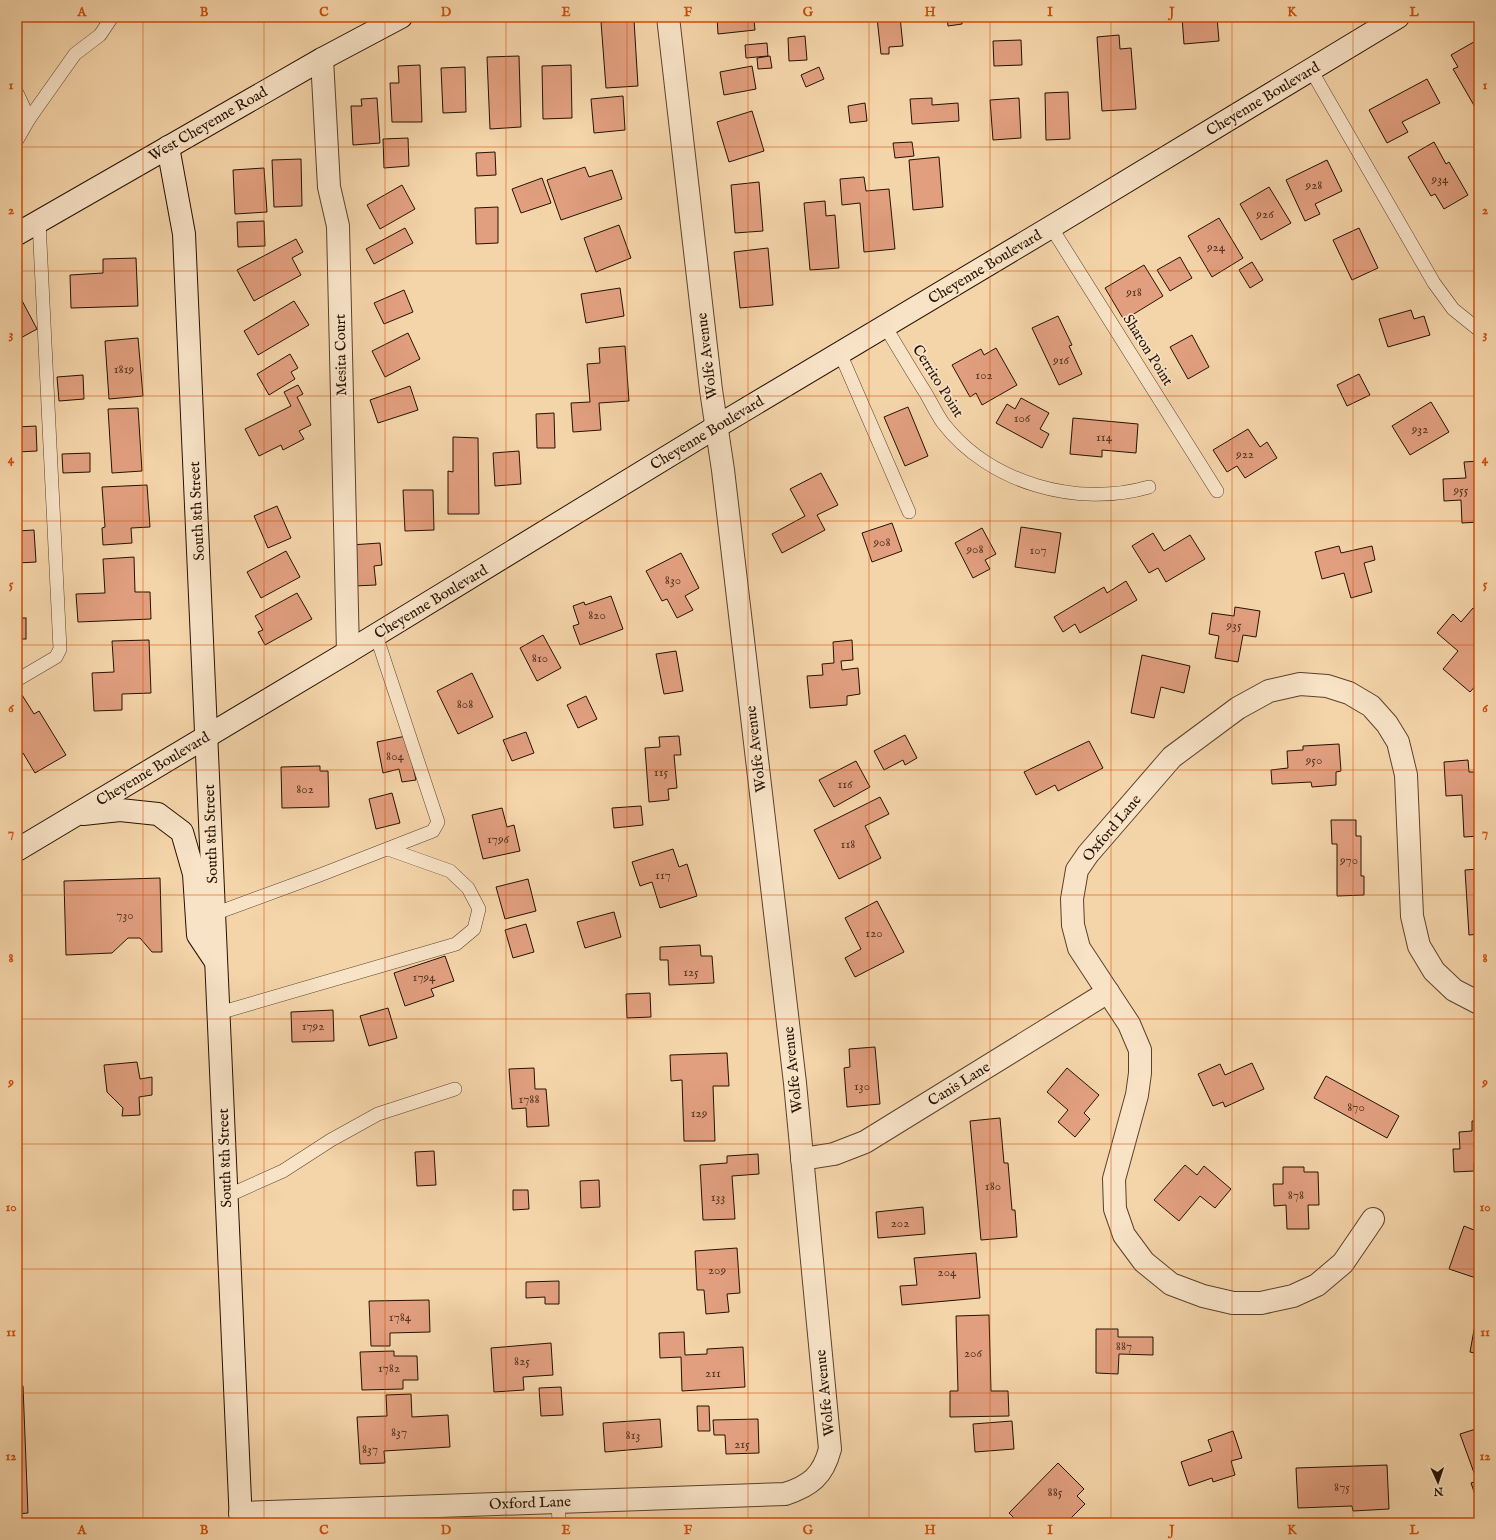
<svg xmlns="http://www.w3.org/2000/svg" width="1496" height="1540" viewBox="0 0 1496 1540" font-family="'IM FELL English',serif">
	<rect width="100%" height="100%" fill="#f4d4a9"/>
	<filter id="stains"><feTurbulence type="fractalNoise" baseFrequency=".005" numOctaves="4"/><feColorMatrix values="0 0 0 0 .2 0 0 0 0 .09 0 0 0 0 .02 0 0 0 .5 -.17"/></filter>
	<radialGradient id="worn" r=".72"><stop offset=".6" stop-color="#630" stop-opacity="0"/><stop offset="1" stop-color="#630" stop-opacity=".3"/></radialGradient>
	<g fill="#e19f7f" stroke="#261200">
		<path d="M717 17H770V19L754 20 755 30 718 34Z"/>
		<path d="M900 17 903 46 889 47V54H881L877 18Z"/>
		<path d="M947 17H962V24L948 26Z"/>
		<path d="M1182 17H1217L1219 41 1184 44Z"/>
		<path d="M1238 17H1286L1238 20Z"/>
		<path d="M634 20 638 86 606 88 601 22Z"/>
		<path d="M1119 35 1120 49 1131 48 1136 109 1102 111 1097 37Z"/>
		<path d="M805 36 807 60 789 61 788 38Z"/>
		<path d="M1479 39V114L1453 69 1458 67 1451 55Z"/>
		<path d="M1021 40 1022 65 994 66 993 41Z"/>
		<path d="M767 43 768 56 746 58 745 45Z"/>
		<path d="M519 56 521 127 490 129 487 57Z"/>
		<path d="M770 56 772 68 758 69 757 58Z"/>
		<path d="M420 65 422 122H392L390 83H399L398 66Z"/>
		<path d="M571 65 572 118 543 119 542 66Z"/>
		<path d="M752 66 756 89 724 95 720 72Z"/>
		<path d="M465 67 466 112 443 113 441 68Z"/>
		<path d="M819 67 824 79 806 87 801 75Z"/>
		<path d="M1427 79 1440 103 1402 122 1408 132 1387 143 1369 110Z"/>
		<path d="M1068 92 1070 139 1046 140 1045 93Z"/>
		<path d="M623 96 625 130 594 133 591 99Z"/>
		<path d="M377 98 380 143 353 145 351 106H362L361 99Z"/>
		<path d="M932 98V105L958 103 959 121 912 124 910 99Z"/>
		<path d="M1019 98 1021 138 993 140 990 100Z"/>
		<path d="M865 103 867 121 850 123 848 106Z"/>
		<path d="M752 111 764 151 729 162 717 122Z"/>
		<path d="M408 138 409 166 384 168 383 139Z"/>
		<path d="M912 142 914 156 895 158 893 143Z"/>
		<path d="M1434 142 1446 164 1449 162 1468 195 1444 209 1435 194 1431 196 1408 157Z"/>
		<path d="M495 152 496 175 477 176 476 153Z"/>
		<path d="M939 157 943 207 913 210 909 160Z"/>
		<path d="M301 159 302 206 274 207 272 160Z"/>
		<path d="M1327 160 1342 191 1315 204 1320 214 1305 221 1286 180Z"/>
		<path d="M585 167 589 177 612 170 622 199 561 220 547 180Z"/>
		<path d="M264 168 267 212 235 214 233 170Z"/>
		<path d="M864 177 866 191 889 189 895 249 864 252 860 203 842 205 840 179Z"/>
		<path d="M542 178 551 203 521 213 512 189Z"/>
		<path d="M759 182 763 231 735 233 731 185Z"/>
		<path d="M402 185 415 209 380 229 367 205Z"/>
		<path d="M1269 187 1291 223 1261 240 1240 204Z"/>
		<path d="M825 201 826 216 835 215 839 268 810 270 804 203Z"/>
		<path d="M498 207V243L476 244 475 208Z"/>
		<path d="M1219 218 1243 258 1212 277 1188 236Z"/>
		<path d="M264 221 265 246 238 247 237 222Z"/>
		<path d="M619 225 631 258 596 272 584 238Z"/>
		<path d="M405 228 413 243 374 264 366 249Z"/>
		<path d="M1359 228 1378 268 1352 280 1333 240Z"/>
		<path d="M296 239 303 252 292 258 301 275 254 301 237 270Z"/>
		<path d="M768 248 773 305 740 308 734 252Z"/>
		<path d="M1180 257 1192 278 1170 291 1157 270Z"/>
		<path d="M136 258 138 306 71 308 70 275 103 273V259Z"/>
		<path d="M1252 262 1263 280 1250 288 1239 270Z"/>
		<path d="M1144 265 1163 296 1124 320 1105 288Z"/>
		<path d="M620 288 624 316 586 323 581 294Z"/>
		<path d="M404 290 413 312 384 324 374 303Z"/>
		<path d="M19 295 37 329 17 340V296Z"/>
		<path d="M294 301 309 325 258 355 244 331Z"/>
		<path d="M1411 310 1414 319 1424 316 1430 335 1388 347 1379 319Z"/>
		<path d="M1058 316 1072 345 1069 346 1082 374 1059 385 1032 328Z"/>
		<path d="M408 333 420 359 385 377 372 351Z"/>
		<path d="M1192 335 1209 367 1188 379 1170 347Z"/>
		<path d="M138 338 143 396 109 399 105 341Z"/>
		<path d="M625 346 629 401 599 403 601 430 573 432 571 403 590 402 587 364 600 363 599 348Z"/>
		<path d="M996 348 1017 385 982 405 976 393 970 397 952 365 981 349 984 355Z"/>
		<path d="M290 354 298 368 291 372 295 379 269 395 257 374Z"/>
		<path d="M1359 374 1370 395 1347 406 1337 385Z"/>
		<path d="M83 375 84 399 59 401 57 377Z"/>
		<path d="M298 385 303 394 297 397 311 425 299 431 304 439 283 450 281 445 259 456 245 429 291 406 284 392Z"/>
		<path d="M410 386 418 410 378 423 370 400Z"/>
		<path d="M1021 398 1049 413 1040 429 1049 434 1042 448 996 423 1007 404 1015 409Z"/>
		<path d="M1431 402 1449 432 1410 455 1392 426Z"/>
		<path d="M908 407 928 456 905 466 884 417Z"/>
		<path d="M138 408 142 471 112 473 108 409Z"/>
		<path d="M554 413 555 448H537L536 414Z"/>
		<path d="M1073 418 1138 424 1136 453 1102 450V457L1070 454Z"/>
		<path d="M36 426 37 451 17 452V427Z"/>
		<path d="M1248 429 1260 447 1267 442 1277 458 1245 478 1237 466 1227 472 1213 450Z"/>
		<path d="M453 437 478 438 479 514H448V471L453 472Z"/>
		<path d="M519 451 521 484 495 486 493 453Z"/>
		<path d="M90 453V472L63 473 62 454Z"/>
		<path d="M1479 461V522L1462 523 1461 500 1444 501 1443 479 1466 478 1464 462Z"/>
		<path d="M821 473 838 505 817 515 825 530 782 553 772 534 805 516 790 489Z"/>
		<path d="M147 485 150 527 131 528 132 543 103 545 102 528 105 527 102 487Z"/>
		<path d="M403 490H433L434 530 405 531Z"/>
		<path d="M277 506 291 538 268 548 254 516Z"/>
		<path d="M892 523 902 551 872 562 862 533Z"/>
		<path d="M1021 527 1061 533 1055 573 1015 567Z"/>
		<path d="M982 528 996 554 985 560 990 569 973 578 955 543Z"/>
		<path d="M34 530 36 562 17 563V531Z"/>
		<path d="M1153 533 1164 551 1190 535 1205 559 1166 582 1158 568 1149 573 1132 546Z"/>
		<path d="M380 543 382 565 374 566 376 585 354 586 351 545Z"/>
		<path d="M1339 546 1341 553 1372 546 1375 560 1364 563 1372 592 1351 598 1344 573 1322 579 1315 552Z"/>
		<path d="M286 551 300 577 261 598 247 572Z"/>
		<path d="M681 553 699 588 685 596 693 610 677 618 667 599 662 601 646 571Z"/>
		<path d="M134 557 135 592H150L151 619 78 622 76 594 105 593 103 559Z"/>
		<path d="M1126 581 1137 600 1080 633 1075 624 1063 632 1054 617 1104 587 1107 593Z"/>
		<path d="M297 593 312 619 265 645 258 632 263 630 255 616Z"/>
		<path d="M611 596 623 629 580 645 573 626 579 624 573 606 584 602 585 605Z"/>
		<path d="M1235 607 1260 611 1256 637 1243 635 1238 662 1215 658 1219 636 1209 634 1212 613 1234 616Z"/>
		<path d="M1473 608 1479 613V662L1476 665 1479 668V682L1470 692 1443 669 1458 651 1437 633 1453 614 1461 622Z"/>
		<rect x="17" y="618" width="9" height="21"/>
		<path d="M543 635 561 668 537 681 520 648Z"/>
		<path d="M149 640 151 693 122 694V710L94 711 92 673 114 672 112 641Z"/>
		<path d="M852 640 853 660 841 661 842 670 858 668 860 694 847 696V705L810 708 807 676 823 675 822 664 834 663 833 642Z"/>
		<path d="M676 651 683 691 664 694 656 654Z"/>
		<path d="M1142 655 1190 666 1184 693 1161 687 1154 718 1131 713Z"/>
		<path d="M472 673 493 717 458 734 437 691Z"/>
		<path d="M22 695 34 714 39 711 66 755 35 773 23 753 19 755 17 752V697Z"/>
		<path d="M586 696 597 719 578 728 567 705Z"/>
		<path d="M526 732 534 753 512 761 503 740Z"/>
		<path d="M905 735 917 758 905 765 903 760 884 770 874 751Z"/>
		<path d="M406 736 416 780 402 782 399 769 383 773 377 742Z"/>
		<path d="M679 736 681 755H674L677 788 668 789 669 800 649 802 645 748 660 747 659 737Z"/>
		<path d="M1089 741 1103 768 1058 791 1055 785 1036 795 1024 772Z"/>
		<path d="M1339 744 1341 771 1336 772V785L1312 787 1311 782 1272 784 1271 770 1288 768 1287 751 1303 750V746Z"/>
		<path d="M1468 760 1469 772H1479V836L1464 837 1462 795 1446 796 1444 762Z"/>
		<path d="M856 761 870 787 834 807 819 780Z"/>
		<path d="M320 766V771H328L329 807 282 808 281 767Z"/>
		<path d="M392 793 400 823 376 829 369 799Z"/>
		<path d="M880 797 889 814 865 826 881 858 839 879 814 830Z"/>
		<path d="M641 806 643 825 614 828 612 808Z"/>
		<path d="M502 808 507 827 514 825 520 851 483 859 472 815Z"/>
		<path d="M1331 820H1356V836H1361V876H1364V895L1337 896V844H1332Z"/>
		<path d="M673 849 679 867 687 864 697 896 660 908 652 882 640 886 632 862Z"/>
		<path d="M1479 869V934L1469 935 1465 870Z"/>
		<path d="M160 878 162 952H152L140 938H128L112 953 66 955 64 881Z"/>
		<path d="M528 879 536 911 505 919 496 887Z"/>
		<path d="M877 901 904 952 855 977 845 958 861 949 845 918Z"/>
		<path d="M614 912 621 937 585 948 577 922Z"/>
		<path d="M526 924 534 952 513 958 505 930Z"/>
		<path d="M700 945 701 956H712L714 983 669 985 668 960H660V947Z"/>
		<path d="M445 956 454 981 431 989 434 996 405 1006 394 973Z"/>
		<path d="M650 993 651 1017 627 1018 626 994Z"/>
		<path d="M388 1008 397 1038 369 1046 360 1016Z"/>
		<path d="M333 1010 334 1041 292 1042 291 1012Z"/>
		<path d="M875 1047 880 1104 847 1107 844 1068 850 1067 849 1049Z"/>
		<path d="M727 1053 729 1086H713L715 1141H684L682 1080 671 1081 670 1055Z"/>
		<path d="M137 1062 140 1079 152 1077V1095L139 1097 140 1115 122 1116 123 1108 107 1092 104 1065Z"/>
		<path d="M1252 1063 1264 1089 1225 1107 1223 1102 1213 1106 1198 1074 1220 1064 1225 1075Z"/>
		<path d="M534 1068 535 1089H546L549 1126 527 1127 526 1108 512 1109 509 1069Z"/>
		<path d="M1067 1068 1099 1095 1084 1113 1090 1119 1075 1137 1058 1122 1068 1110 1047 1092Z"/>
		<path d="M1326 1076 1399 1116 1387 1138 1314 1098Z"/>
		<path d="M1000 1118 1004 1163H1008L1012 1210H1015L1017 1237 981 1240 970 1121Z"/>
		<path d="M1472 1121H1479V1163H1474V1171L1454 1172 1453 1149H1460L1459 1132 1472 1131Z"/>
		<path d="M434 1151 436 1185 417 1186 415 1152Z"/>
		<path d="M758 1154 759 1174 732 1176 735 1219 703 1220 700 1165 727 1163V1156Z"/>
		<path d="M1185 1165 1197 1175 1204 1166 1231 1189 1215 1208 1200 1196 1179 1221 1154 1200Z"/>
		<path d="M1283 1167H1304V1172H1318L1319 1205H1308L1309 1229H1287L1286 1205 1274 1206 1273 1184H1283Z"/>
		<path d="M599 1180 600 1207 581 1208 580 1181Z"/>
		<path d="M513 1190H528L529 1209 513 1210Z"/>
		<path d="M923 1207 925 1234 878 1238 876 1212Z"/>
		<path d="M1464 1226 1479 1232V1279L1449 1269Z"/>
		<path d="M737 1248 740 1293 727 1294 729 1312 706 1314 704 1290H697L695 1251Z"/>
		<path d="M976 1253 980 1298 902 1305 900 1286 917 1285 914 1258Z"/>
		<path d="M559 1281V1304H545V1297L526 1298V1282Z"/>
		<path d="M429 1300 430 1332 390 1333V1346H371L369 1301Z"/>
		<path d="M1478 1308H1479V1354L1470 1352Z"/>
		<path d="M989 1315 991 1391H1008L1009 1416 950 1417V1391H958L956 1316Z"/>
		<path d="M1096 1329H1118V1337H1153V1355L1119 1354 1118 1374 1096 1373Z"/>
		<path d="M684 1332 685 1355 707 1354V1349L743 1347 745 1387 682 1391 681 1357 660 1358 659 1333Z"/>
		<path d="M551 1343 553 1375 523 1377 524 1390 494 1392 491 1348Z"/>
		<path d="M394 1351V1356H417L418 1380H403V1389L362 1390 360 1352Z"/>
		<path d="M1479 1363V1379L1477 1378Z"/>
		<path d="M23 1386 28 1513 17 1514V1387Z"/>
		<path d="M561 1387 563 1415 541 1416 539 1388Z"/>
		<path d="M411 1394 412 1417 448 1415 450 1447 384 1451 385 1463 360 1464 357 1417 387 1416 386 1395Z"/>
		<path d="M697 1406H709L710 1431H698Z"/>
		<path d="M660 1419 662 1447 605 1452 603 1423Z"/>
		<path d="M758 1419 759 1453 726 1454 725 1435H714L713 1420Z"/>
		<path d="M1012 1421 1014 1449 975 1452 973 1424Z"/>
		<path d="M1479 1428V1506L1471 1483 1477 1481 1460 1434Z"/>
		<path d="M1233 1431 1242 1458 1231 1461 1235 1475 1213 1482 1212 1478 1189 1486 1181 1462 1212 1451 1208 1440Z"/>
		<path d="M1058 1463 1084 1489 1077 1496 1085 1504 1066 1523H1048L1044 1518 1039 1523H1019L1009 1513Z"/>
		<path d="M1387 1465 1389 1509 1353 1511 1352 1506 1298 1508 1296 1468Z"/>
	</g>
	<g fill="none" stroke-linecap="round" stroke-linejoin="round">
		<defs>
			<g id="service">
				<path d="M1311 70 1434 283 1453 309 1479 330"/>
				<path d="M17 93 29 119"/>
				<path d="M17 140 29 119 75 54 100 35 112 17"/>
				<path d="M1051 227 1217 491"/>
				<path d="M885 326C898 348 911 370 925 392 931 402 936 413 943 423 989 483 1077 508 1149 487"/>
				<path d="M840 353 909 512"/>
				<path d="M17 680 56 657 60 649 39 222"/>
				<path d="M214 914 320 875 433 831 438 822 376 635"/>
				<path d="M219 1013 456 944 474 929 479 909 468 888 450 871 388 849"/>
				<path d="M227 1196 283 1171 331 1140 378 1114 455 1089"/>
				<path d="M558 1502 559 1523"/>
			</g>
			<g id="minor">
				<path d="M322 59 329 187 338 226 348 652"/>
				<path d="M802 1159 834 1154 865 1142 1108 992"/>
				<path d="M1373 1219 1343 1263 1317 1285 1293 1296 1261 1303H1233L1203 1296 1171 1284 1144 1262 1124 1235 1115 1209 1114 1179 1137 1095 1140 1073V1050L1129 1024 1079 948 1073 925 1072 899 1077 870 1088 854 1172 757 1238 708 1269 691 1300 684 1327 686 1349 693 1371 706 1387 724 1398 742 1406 775 1412 916 1419 946 1434 971 1454 990 1479 1003"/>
				<path d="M240 1513 785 1494C810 1486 823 1476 830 1449L795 1083 723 470 711 390 668 17"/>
			</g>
			<g id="secondary">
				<path d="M168 147 184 234 241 1523"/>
				<path d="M17 234 322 59 401 17"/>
				<path d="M83 814 120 810 158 814 182 832 194 874 198 935 216 962"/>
				<path d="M17 850 348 652 716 427 1051 227 1398 17"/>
			</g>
		</defs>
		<use href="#service" stroke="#5a422a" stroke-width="14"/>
		<use href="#minor" stroke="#5a422a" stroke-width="24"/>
		<use href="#secondary" stroke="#261200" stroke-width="24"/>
		<use href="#service" stroke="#f8e3c7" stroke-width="13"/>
		<use href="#minor" stroke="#f8e3c7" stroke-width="22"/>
		<use href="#secondary" stroke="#f8e3c7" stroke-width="22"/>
	</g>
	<path fill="none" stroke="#cb4e0a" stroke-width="1" stroke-opacity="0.55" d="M143 17V1523M264 17V1523M385 17V1523M506 17V1523M627 17V1523M748 17V1523M869 17V1523M990 17V1523M1111 17V1523M1232 17V1523M1353 17V1523M17 147H1479M17 271H1479M17 396H1479M17 521H1479M17 645H1479M17 770H1479M17 895H1479M17 1019H1479M17 1144H1479M17 1269H1479M17 1393H1479"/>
	<g text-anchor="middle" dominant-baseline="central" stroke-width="3.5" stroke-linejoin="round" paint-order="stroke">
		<g font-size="13" fill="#553520">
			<text x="1440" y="179">934</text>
			<text x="1314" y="185">928</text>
			<text x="1265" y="214">926</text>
			<text x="1216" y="247">924</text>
			<text x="1134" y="292">918</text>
			<text x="1061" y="360">916</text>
			<text x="124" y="369">1819</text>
			<text x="984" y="375">102</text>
			<text x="1022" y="418">106</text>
			<text x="1420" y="429">932</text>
			<text x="1104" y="437">114</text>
			<text x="1245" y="454">922</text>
			<text x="1461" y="490">955</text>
			<text x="882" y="542">908</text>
			<text x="975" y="549">908</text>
			<text x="1038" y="550">107</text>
			<text x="673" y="580">830</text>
			<text x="597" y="615">820</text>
			<text x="1234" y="625">935</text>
			<text x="540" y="658">810</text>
			<text x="465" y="704">808</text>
			<text x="395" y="756">804</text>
			<text x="1314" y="760">950</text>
			<text x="661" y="772">115</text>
			<text x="845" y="784">116</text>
			<text x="305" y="789">802</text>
			<text x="498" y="839">1796</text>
			<text x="848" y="844">118</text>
			<text x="1349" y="860">970</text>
			<text x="663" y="875">117</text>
			<text x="125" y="915">730</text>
			<text x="874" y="933">120</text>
			<text x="691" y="972">125</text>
			<text x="424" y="977">1794</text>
			<text x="313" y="1026">1792</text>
			<text x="862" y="1086">130</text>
			<text x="529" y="1099">1788</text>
			<text x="1356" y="1107">870</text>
			<text x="699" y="1113">129</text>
			<text x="993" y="1186">180</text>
			<text x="1296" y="1195">878</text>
			<text x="718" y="1197">133</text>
			<text x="900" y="1223">202</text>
			<text x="717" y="1270">209</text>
			<text x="947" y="1272">204</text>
			<text x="400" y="1317">1784</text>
			<text x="1124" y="1346">887</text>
			<text x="973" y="1353">206</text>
			<text x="522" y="1361">825</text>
			<text x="389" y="1368">1782</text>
			<text x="713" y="1373">211</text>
			<text x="399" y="1432">837</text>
			<text x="633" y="1435">813</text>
			<text x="742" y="1444">215</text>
			<text x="370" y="1449">837</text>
			<text x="1342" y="1487">875</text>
			<text x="1055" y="1492">885</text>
		</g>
		<g font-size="15" fill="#261200" stroke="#f8e3c7">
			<text transform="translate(1263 99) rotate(-31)">Cheyenne Boulevard</text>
			<text transform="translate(208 124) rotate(-30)">West Cheyenne Road</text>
			<text transform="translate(985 267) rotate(-31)">Cheyenne Boulevard</text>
			<text transform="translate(1148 350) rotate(58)">Sharon Point</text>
			<text transform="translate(341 355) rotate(-91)">Mesita Court</text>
			<text transform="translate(707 356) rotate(-97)">Wolfe Avenue</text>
			<text transform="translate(938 381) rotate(58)">Cerrito Point</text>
			<text transform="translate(707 433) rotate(-31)">Cheyenne Boulevard</text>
			<text transform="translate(197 511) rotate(-93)">South 8th Street</text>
			<text transform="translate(431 602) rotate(-31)">Cheyenne Boulevard</text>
			<text transform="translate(756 749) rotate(-97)">Wolfe Avenue</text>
			<text transform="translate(153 769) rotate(-31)">Cheyenne Boulevard</text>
			<text transform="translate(1112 828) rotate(-50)">Oxford Lane</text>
			<text transform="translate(211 834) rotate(-92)">South 8th Street</text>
			<text transform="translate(793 1070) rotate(-96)">Wolfe Avenue</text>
			<text transform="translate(959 1084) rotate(-32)">Canis Lane</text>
			<text transform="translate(225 1158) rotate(-92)">South 8th Street</text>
			<text transform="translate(825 1393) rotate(-96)">Wolfe Avenue</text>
			<text transform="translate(530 1503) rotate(-2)">Oxford Lane</text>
		</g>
	</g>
	<rect width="1496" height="1540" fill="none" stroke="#f4d4a9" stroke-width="44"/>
	<g transform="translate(1438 1482) rotate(177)" stroke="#f8e3c7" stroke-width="3" paint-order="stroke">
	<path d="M0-3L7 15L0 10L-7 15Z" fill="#261200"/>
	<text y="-6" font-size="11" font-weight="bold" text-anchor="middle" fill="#261200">N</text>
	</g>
	<rect x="22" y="22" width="1452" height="1496" fill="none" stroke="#cb4e0a" stroke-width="1.5"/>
	<g font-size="13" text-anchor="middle" font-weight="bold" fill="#cb4e0a">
		<text x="82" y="16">A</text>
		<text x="204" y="16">B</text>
		<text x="324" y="16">C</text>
		<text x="446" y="16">D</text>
		<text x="566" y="16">E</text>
		<text x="688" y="16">F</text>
		<text x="808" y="16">G</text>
		<text x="930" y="16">H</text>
		<text x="1050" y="16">I</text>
		<text x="1172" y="16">J</text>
		<text x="1292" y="16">K</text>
		<text x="1414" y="16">L</text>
		<text x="11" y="89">1</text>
		<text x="1485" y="89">1</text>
		<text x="11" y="214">2</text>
		<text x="1485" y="214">2</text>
		<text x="11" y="338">3</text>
		<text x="1485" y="338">3</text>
		<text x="11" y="463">4</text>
		<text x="1485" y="463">4</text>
		<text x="11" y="588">5</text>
		<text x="1485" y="588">5</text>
		<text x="11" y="712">6</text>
		<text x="1485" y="712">6</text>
		<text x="11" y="837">7</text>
		<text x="1485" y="837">7</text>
		<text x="11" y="962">8</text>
		<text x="1485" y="962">8</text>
		<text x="11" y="1086">9</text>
		<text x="1485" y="1086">9</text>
		<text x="11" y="1211">10</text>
		<text x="1485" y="1211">10</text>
		<text x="11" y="1336">11</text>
		<text x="1485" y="1336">11</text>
		<text x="11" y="1460">12</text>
		<text x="1485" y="1460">12</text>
		<text x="82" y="1534">A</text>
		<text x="204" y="1534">B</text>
		<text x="324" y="1534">C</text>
		<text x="446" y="1534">D</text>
		<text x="566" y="1534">E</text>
		<text x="688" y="1534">F</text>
		<text x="808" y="1534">G</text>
		<text x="930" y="1534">H</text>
		<text x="1050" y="1534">I</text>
		<text x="1172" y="1534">J</text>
		<text x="1292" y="1534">K</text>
		<text x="1414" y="1534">L</text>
	</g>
	<rect width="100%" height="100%" filter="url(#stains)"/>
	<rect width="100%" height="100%" fill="url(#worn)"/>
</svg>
